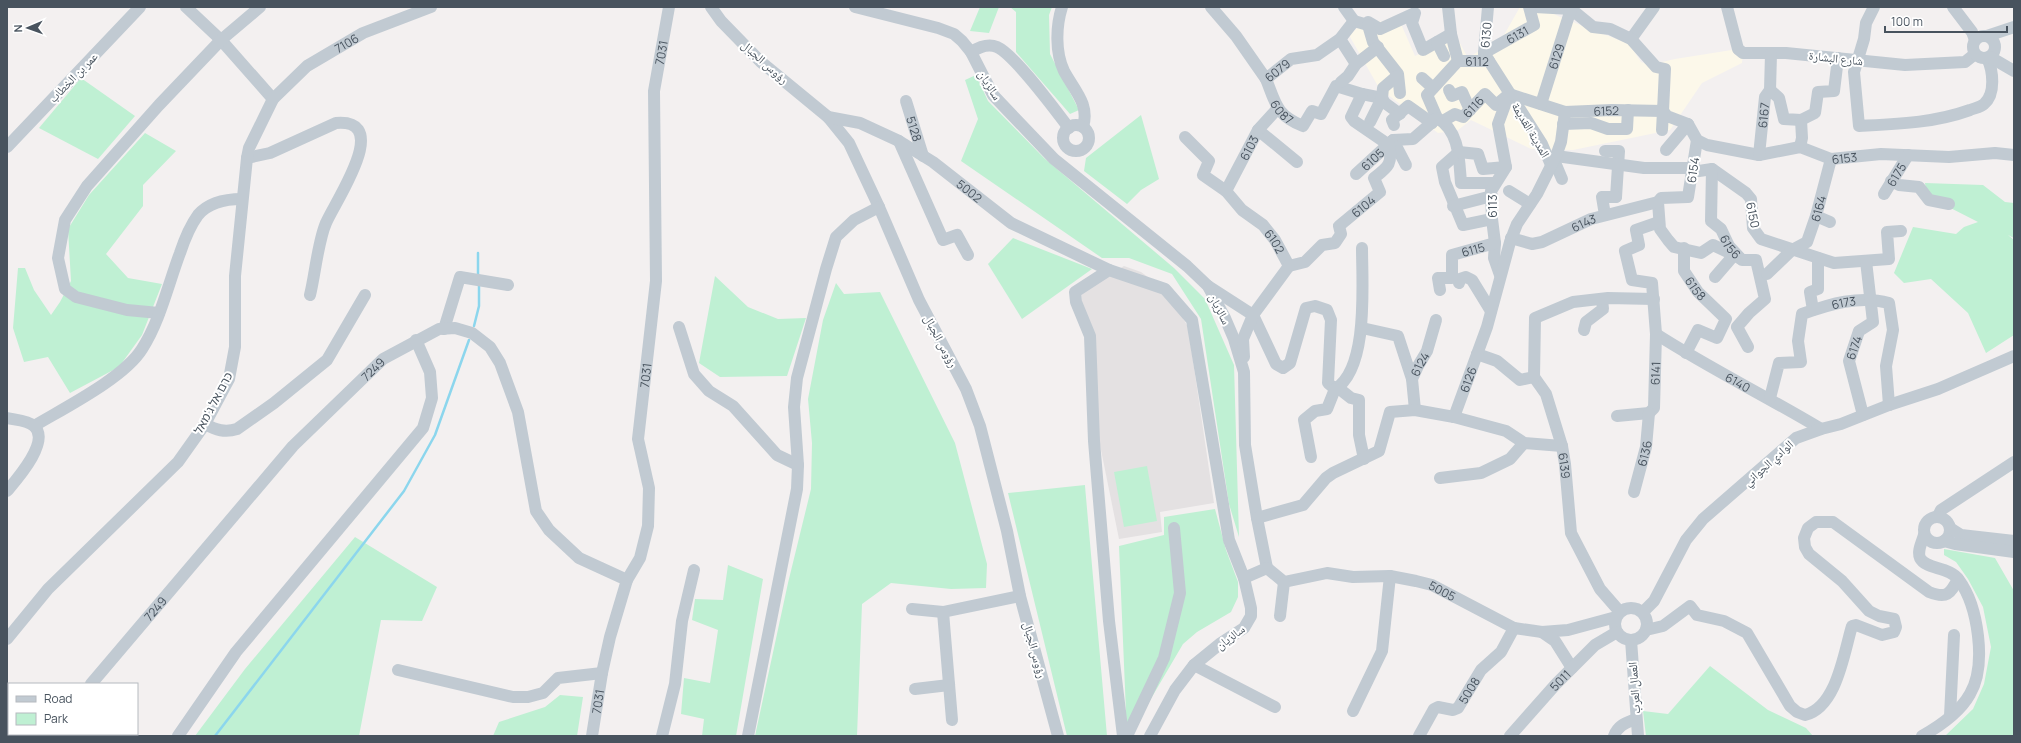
<svg xmlns="http://www.w3.org/2000/svg" width="2021" height="743" viewBox="0 0 2021 743" font-family="Manrope,'Noto Naskh Arabic','Noto Sans Hebrew',sans-serif">
	<rect width="100%" height="100%" fill="#f3f0f0"/>
	<path fill="#fcf8ea" d="M1520 7H1540L1560 17 1629 44 1641 62 1649 65 1675 59 1738 49 1743 53 1742 63 1702 83 1670 130 1573 150 1531 149 1471 120 1458 130 1438 133 1379 88 1349 35 1367 20 1401 24 1415 56 1456 36 1468 58 1504 35Z"/>
	<path fill="#e4e1e2" d="M1124 266 1141 272 1156 283 1174 303 1188 327 1214 503 1160 512 1162 532 1119 539 1099 440 1081 294Z"/>
	<g fill="#bff0d3">
		<path d="M980 7H999L989 33 970 31Z"/>
		<path d="M1010 7H1052L1049 15 1050 54 1079 110 1070 114 1016 52V12Z"/>
		<path d="M976 75 988 101 1044 158 1174 268 1205 299 1234 365 1239 537 1229 504 1201 319 1172 274 1129 258H1102L961 161 978 119 965 80Z"/>
		<path d="M81 78 135 116 98 159 39 128Z"/>
		<path d="M1141 115 1159 179 1141 190 1127 204 1084 171 1086 158Z"/>
		<path d="M145 133 176 151 143 185V206L106 254 128 278 162 284 142 335 119 367 70 393 48 357 24 362 13 328 18 268H25L34 290 51 315 60 302 71 281 68 229 89 195Z"/>
		<path d="M1925 183 1983 185 2005 202 2014 203V238L2008 235 2014 240V335L1986 353 1968 313 1931 279 1904 283 1894 273 1913 227 1956 234 1964 227 1978 222 1927 196Z"/>
		<path d="M1013 238 1092 269 1022 319 988 264Z"/>
		<path d="M715 276 748 307 778 319 806 318 787 376 720 377 699 363Z"/>
		<path d="M836 283 844 294 880 292 955 443 987 564 986 588 951 589 891 583 862 604 857 736H755L788 583 811 489 812 443 808 399 823 320Z"/>
		<path d="M1147 466 1157 521 1124 527 1114 472Z"/>
		<path d="M1085 485V486L1107 736H1067L1008 493Z"/>
		<path d="M1215 509 1226 550 1238 582V597L1231 612 1197 632 1183 644 1129 736H1127L1119 546 1164 535V517Z"/>
		<path d="M355 537 437 587 422 621 381 620 359 736H195L245 669Z"/>
		<path d="M1944 549 1995 558 2014 591V736H1945L1973 709 1984 684 1991 647 1983 607 1968 579 1956 562 1944 555Z"/>
		<path d="M728 565 763 579 736 736H702L704 719 681 714 684 678 710 683 718 630 692 620 695 599 723 600Z"/>
		<path d="M1710 666 1768 710 1806 728 1813 736H1646L1643 711 1668 714Z"/>
		<path d="M560 695 583 697 577 736H493L499 722 545 707Z"/>
	</g>
	<g fill="none" stroke-linecap="round" stroke-linejoin="round">
		<g stroke="#8cd6ed" stroke-width="2.5">
			<path d="M478 253V276"/>
			<path d="M474 326 479 306V283"/>
			<path d="M215 736 404 491 435 435 469 340"/>
		</g>
		<g stroke="#c1cad2" stroke-width="12">
			<path d="M186 7 221 40 273 99"/>
			<path d="M711 7 721 21 761 62 828 117 849 143 879 207 919 300 966 389 980 426 1007 531 1020 596 1058 736"/>
			<path d="M855 7 938 28 954 34 962 41 971 52 993 95 1054 159 1187 266 1208 286 1225 318 1234 339 1244 372 1245 445 1257 518 1267 568"/>
			<path d="M1062 7C1056 26 1055 52 1064 71 1074 90 1090 104 1083 127"/>
			<path id="s1" d="M1211 7 1236 36 1266 79 1291 59 1317 55 1340 39 1354 21"/>
			<path d="M1344 7 1354 21"/>
			<path d="M1448 7 1451 34 1458 61"/>
			<path d="M1488 7 1484 53 1542 144 1551 165"/>
			<path d="M1535 7 1571 9"/>
			<path d="M1727 7 1738 49 1743 53H1786L1905 65 1965 62 1975 54"/>
			<path d="M1874 7 1866 23 1864 39 1854 72 1859 126C1897 124 1934 123 1970 110 1975 108 1981 107 1984 104 1996 94 1993 70 1987 58"/>
			<path d="M1953 7 1972 32 1975 40"/>
			<path d="M1354 21 1368 25V22L1380 29 1415 13 1412 23 1423 50 1451 34"/>
			<path d="M1368 25 1373 42 1398 74 1400 93"/>
			<circle cx="1984" cy="47" r="11"/>
			<path d="M1987 36 2014 27"/>
			<path d="M1340 39 1356 64"/>
			<path d="M1631 39 1654 7"/>
			<path d="M1437 42 1444 56"/>
			<path d="M971 52C979 47 988 43 997 47 1015 55 1055 110 1069 128"/>
			<path id="s2" d="M1484 53 1534 25 1529 7"/>
			<path d="M1990 57 2014 71"/>
			<path id="s3" d="M1458 61H1489"/>
			<path d="M1422 78 1433 88"/>
			<path id="s4" d="M1266 79C1276 104 1276 115 1303 126L1312 111 1321 114 1336 86 1362 94 1382 98 1385 103 1400 114"/>
			<path d="M1341 82 1348 76 1356 64 1378 47"/>
			<path d="M1449 90 1452 96 1462 92 1470 110"/>
			<path d="M1770 90 1779 98 1784 119 1801 120 1815 113 1818 92 1834 91 1838 58"/>
			<path id="s5" d="M1509 94 1565 112 1612 110 1663 111 1665 69 1656 67 1631 39 1610 29 1593 27 1571 9"/>
			<path id="s6" d="M906 101 923 156"/>
			<path id="s7" d="M1541 104 1571 9"/>
			<path id="s8" d="M828 117 860 123 899 141 933 162 1011 223 1109 270"/>
			<path d="M1437 118C1460 131 1459 160 1461 183H1495"/>
			<path d="M1437 118 1427 95 1458 61"/>
			<path id="s9" d="M1443 121 1455 114 1463 117 1485 94 1496 105 1509 94"/>
			<path d="M1370 122 1382 98 1383 88 1397 76"/>
			<path d="M1563 124 1591 123 1608 129H1627L1628 110"/>
			<path id="s10" d="M1688 124 1697 140 1707 145 1759 155 1800 147 1831 159 1881 154 1949 157 1995 153 2014 155"/>
			<path d="M1394 125 1392 120 1408 106 1432 123"/>
			<circle cx="1076" cy="138" r="13"/>
			<path d="M1258 130 1297 162"/>
			<path d="M1662 130 1663 111 1667 116 1688 124 1666 150"/>
			<path id="s11" d="M1185 137 1209 161 1203 175 1226 191 1242 210 1263 225 1275 240 1289 266"/>
			<path d="M1393 140 1413 139 1437 118"/>
			<path d="M1393 140 1406 165"/>
			<path d="M1697 140 1688 197 1661 198 1658 202 1660 229 1668 240 1674 247 1701 253 1713 245 1734 255"/>
			<path d="M899 141 943 240 957 235 968 255"/>
			<path d="M7 147 140 7"/>
			<path d="M1800 147 1802 138 1801 120"/>
			<path d="M1605 151H1619L1616 197"/>
			<path d="M1459 152 1442 167 1445 182 1463 225 1492 219"/>
			<path d="M1459 152 1478 154 1483 169 1506 167"/>
			<path id="s12" d="M1759 155 1765 97 1770 90 1771 54"/>
			<path d="M1556 156 1644 168H1693L1699 171 1712 169 1746 193 1751 199 1753 228 1761 239 1834 263 1889 259 1887 232 1901 231"/>
			<path d="M247 158 270 153 336 123C394 118 334 203 326 223 318 241 315 275 310 295"/>
			<path d="M1554 160 1562 179"/>
			<path id="s13" d="M1712 169 1711 221 1721 229 1729 246 1742 260H1756L1765 299 1749 313 1737 327 1748 347"/>
			<path id="s14" d="M1356 174 1392 141"/>
			<path d="M1891 181 1899 185 1919 187 1929 200 1949 204"/>
			<path id="s15" d="M1226 191 1258 130 1278 108"/>
			<path d="M1509 191 1530 204"/>
			<path id="s16" d="M1884 194 1908 155"/>
			<path d="M1453 206 1492 196"/>
			<path d="M1605 215 1602 197H1616"/>
			<path d="M1816 216 1830 222"/>
			<path id="s17" d="M1511 238 1532 244 1542 242 1591 219 1658 202"/>
			<path id="s18" d="M1684 248V271L1698 292 1726 319 1717 338 1698 330 1686 353"/>
			<path id="s19" d="M1289 266 1305 262 1322 245 1335 243 1341 234 1339 226 1380 192 1374 178C1388 167 1393 164 1389 145L1354 121 1351 117 1362 94"/>
			<path id="s20" d="M1767 274 1792 250 1807 242 1816 216 1831 159"/>
			<path d="M1500 275 1494 258 1495 243 1492 219 1491 191 1506 167 1498 124 1509 94"/>
			<path d="M1715 277 1734 255 1741 259"/>
			<path d="M1459 283 1460 279 1466 277 1472 280 1491 311"/>
			<path d="M1208 286 1253 315 1276 364 1283 368 1290 363 1306 308 1315 306 1327 310 1331 320 1328 383 1335 389C1369 369 1362 283 1362 248"/>
			<path id="s21" d="M1440 290 1438 278H1452V255L1495 243"/>
			<path d="M1813 310 1810 292 1818 289V258"/>
			<path d="M159 313 127 310 76 297 65 289 58 258 65 220 87 186 159 105 221 40 260 7"/>
			<path d="M679 327 694 374 709 391 733 406 777 455 798 465"/>
			<path d="M1362 328 1398 336 1412 379"/>
			<path d="M444 329 460 277 508 285"/>
			<path d="M1584 330 1586 322 1603 309 1602 299"/>
			<path id="s22" d="M1656 334C1709 368 1766 396 1821 429"/>
			<path d="M1477 354 1497 361 1520 380 1534 377"/>
			<path d="M1244 357 1243 339 1253 315 1289 266"/>
			<path id="s23" d="M1534 377 1546 394 1562 446 1565 464 1571 533 1600 589 1620 612"/>
			<path d="M1534 377 1535 318 1573 302 1608 298 1654 299"/>
			<path d="M1337 387 1351 398 1359 400V435L1364 459"/>
			<path id="s24" d="M1770 398 1779 363 1801 362 1798 341 1802 314C1830 304 1859 295 1889 303L1893 330 1886 366 1889 405"/>
			<path id="s25" d="M1415 410 1412 379 1418 366 1427 351 1436 320"/>
			<path id="s26" d="M1863 415 1849 361 1859 331 1873 322 1866 261"/>
			<path id="s27" d="M1617 416 1649 413 1654 408 1656 334 1652 283 1632 280 1625 251 1639 245 1636 230 1659 222"/>
			<path id="s28" d="M1454 417 1487 327 1510 242 1517 224 1537 194 1556 156 1561 142 1565 112"/>
			<path d="M7 418C15 420 27 420 34 426 51 441 17 479 7 491"/>
			<path d="M205 424C216 430 225 433 237 429L274 403 327 360 365 295"/>
			<path d="M34 426C64 408 124 378 142 349 160 321 168 285 180 253 184 241 190 226 198 215 209 202 226 199 242 199"/>
			<path d="M1311 457 1304 420 1315 411 1327 409 1335 389"/>
			<path d="M1440 478 1481 473 1510 459 1524 443"/>
			<path id="s29" d="M1634 492 1646 447 1649 413"/>
			<path d="M1938 516 1941 510 2014 462"/>
			<circle cx="1937" cy="530" r="13"/>
			<path d="M1257 518 1303 505 1326 478 1333 473 1379 451 1390 412 1415 410 1454 417 1506 431 1524 443 1562 446"/>
			<path d="M1950 528 1961 535 2014 541"/>
			<path d="M1944 541 1955 544 2014 552"/>
			<path id="s30" d="M1267 568 1284 582 1327 573 1353 577 1390 576 1416 581 1432 585 1514 628 1542 632 1568 630 1616 617"/>
			<path d="M1244 578 1267 568"/>
			<circle cx="1631" cy="624" r="16"/>
			<path d="M912 609 943 612 1020 596"/>
			<path d="M943 612 952 720"/>
			<path d="M1643 612 1654 601 1686 540 1703 519 1796 438 1821 429 1841 424 1889 405 1938 389 2014 356"/>
			<path d="M1280 616 1284 582"/>
			<path d="M1646 630 1663 626 1690 606 1697 615 1724 621 1747 633 1790 706 1797 712 1805 715C1837 707 1844 652 1852 626L1856 625 1882 635 1894 632 1896 627 1894 619 1879 616 1869 611 1842 581 1809 554 1805 547 1804 538 1808 528 1816 522H1833L1929 592C1947 599 1950 594 1958 579"/>
			<path d="M1542 632 1555 641 1572 668"/>
			<path id="s31" d="M7 639 48 589 178 462 205 424 229 379 235 347V276L247 158 249 148 273 99 307 66 363 33 431 7"/>
			<path d="M1631 640 1638 736"/>
			<path d="M1194 665 1275 707"/>
			<path d="M398 670 513 697H528L543 693 558 678 602 673"/>
			<path id="s32" d="M91 684 293 446 383 359 439 329 455 328 472 333 490 347 500 363 518 412 536 511 549 530 579 558 627 580"/>
			<path d="M915 689 949 685"/>
			<path d="M1353 711 1382 651 1390 576"/>
			<path d="M1950 716 1954 635"/>
			<path d="M43 736 45 734"/>
			<path d="M178 736 236 652 423 428 432 398 430 372 416 340"/>
			<path id="s33" d="M592 736 602 673 610 637 627 580 640 558 648 526 649 488 638 439 656 281 654 91 669 7"/>
			<path d="M662 736 675 684 682 621 694 570"/>
			<path d="M748 736 797 489 798 465 794 407 797 378 826 269 836 237 854 220 879 207"/>
			<path d="M1123 736 1109 621 1094 441 1090 336 1076 302 1075 292 1109 270 1165 289 1192 320 1229 540 1244 578 1251 608V616L1244 628 1221 643 1194 665 1175 690 1150 736"/>
			<path d="M1127 736 1164 658 1180 593 1174 528"/>
			<path id="s34" d="M1419 736 1434 709 1438 707 1453 710 1458 708 1481 670 1501 652 1514 628"/>
			<path id="s35" d="M1510 736 1556 684 1595 645 1617 632"/>
			<path d="M1614 736C1618 725 1626 723 1636 719"/>
			<path d="M1922 736C1940 726 1960 712 1970 694 1987 665 1978 606 1959 580 1949 566 1926 570 1920 558 1917 551 1922 542 1924 535"/>
		</g>
	</g>
	<g text-anchor="middle" dominant-baseline="central" stroke-width="4" stroke-linejoin="round" paint-order="stroke">
		<g font-size="12" fill="#48535e" stroke="#fff">
			<text stroke="none"><textPath href="#s2" startOffset="38">6131</textPath></text>
			<text transform="translate(1486 35) rotate(-85)">6130</text>
			<text stroke="none"><textPath href="#s31" startOffset="724">7106</textPath></text>
			<text stroke="none"><textPath href="#s33" startOffset="695">7031</textPath></text>
			<text stroke="none"><textPath href="#s7" startOffset="50">6129</textPath></text>
			<text transform="translate(1836 58) rotate(6)">شارع البشارة</text>
			<text transform="translate(765 62) rotate(42)">رؤوس الجبال</text>
			<text stroke="none"><textPath href="#s3" startOffset="19">6112</textPath></text>
			<text stroke="none"><textPath href="#s1" startOffset="105">6079</textPath></text>
			<text transform="translate(73 77) rotate(-46)">عمر بن الخطاب</text>
			<text transform="translate(990 85) rotate(58)">سالزيان</text>
			<text stroke="none"><textPath href="#s9" startOffset="37">6116</textPath></text>
			<text stroke="none"><textPath href="#s4" startOffset="37">6087</textPath></text>
			<text stroke="none"><textPath href="#s5" startOffset="100">6152</textPath></text>
			<text stroke="none"><textPath href="#s12" startOffset="40">6167</textPath></text>
			<text stroke="none"><textPath href="#s6" startOffset="29">5128</textPath></text>
			<text transform="translate(1531 130) rotate(59)">المدينة القديمة</text>
			<text stroke="none"><textPath href="#s15" startOffset="49">6103</textPath></text>
			<text stroke="none"><textPath href="#s10" startOffset="171">6153</textPath></text>
			<text stroke="none"><textPath href="#s14" startOffset="22">6105</textPath></text>
			<text transform="translate(1693 170) rotate(-81)">6154</text>
			<text stroke="none"><textPath href="#s16" startOffset="23">6175</textPath></text>
			<text stroke="none"><textPath href="#s8" startOffset="162">5002</textPath></text>
			<text stroke="none"><textPath href="#s19" startOffset="104">6104</textPath></text>
			<text transform="translate(1492 206) rotate(-90)">6113</text>
			<text stroke="none"><textPath href="#s20" startOffset="87">6164</textPath></text>
			<text transform="translate(1753 215) rotate(79)">6150</text>
			<text stroke="none"><textPath href="#s17" startOffset="78">6143</textPath></text>
			<text stroke="none"><textPath href="#s11" startOffset="148">6102</textPath></text>
			<text stroke="none"><textPath href="#s13" startOffset="85">6156</textPath></text>
			<text stroke="none"><textPath href="#s21" startOffset="71">6115</textPath></text>
			<text stroke="none"><textPath href="#s18" startOffset="44">6158</textPath></text>
			<text stroke="none"><textPath href="#s24" startOffset="150">6173</textPath></text>
			<text transform="translate(1220 309) rotate(63)">سالزيان</text>
			<text transform="translate(941 341) rotate(62)">رؤوس الجبال</text>
			<text stroke="none"><textPath href="#s26" startOffset="70">6174</textPath></text>
			<text stroke="none"><textPath href="#s25" startOffset="48">6124</textPath></text>
			<text stroke="none"><textPath href="#s32" startOffset="423">7249</textPath></text>
			<text stroke="none"><textPath href="#s27" startOffset="74">6141</textPath></text>
			<text stroke="none"><textPath href="#s33" startOffset="371">7031</textPath></text>
			<text stroke="none"><textPath href="#s28" startOffset="40">6126</textPath></text>
			<text stroke="none"><textPath href="#s22" startOffset="95">6140</textPath></text>
			<text transform="translate(213 403) rotate(-62)">כרם אל ג'מאל</text>
			<text stroke="none"><textPath href="#s29" startOffset="40">6136</textPath></text>
			<text transform="translate(1768 463) rotate(-42)">الوادي الجواني</text>
			<text stroke="none"><textPath href="#s23" startOffset="95">6139</textPath></text>
			<text stroke="none"><textPath href="#s30" startOffset="184">5005</textPath></text>
			<text stroke="none"><textPath href="#s32" startOffset="99">7249</textPath></text>
			<text transform="translate(1230 637) rotate(-37)">سالزيان</text>
			<text transform="translate(1035 650) rotate(75)">رؤوس الجبال</text>
			<text stroke="none"><textPath href="#s35" startOffset="75">5011</textPath></text>
			<text transform="translate(1634 688) rotate(-94)">العمال العرب</text>
			<text stroke="none"><textPath href="#s34" startOffset="77">5008</textPath></text>
			<text stroke="none"><textPath href="#s33" startOffset="35">7031</textPath></text>
		</g>
	</g>
	<rect width="2021" height="743" fill="none" stroke="#48535e" stroke-width="16"/>
	<rect x="8" y="683" width="130" height="52" fill="#ffffff" stroke="#b6babf"/>
	<rect x="16" y="696" width="20" height="6" fill="#c1cad2" stroke="#b6babf"/>
	<text x="44" y="703" font-size="12" fill="#48535e">Road</text>
	<rect x="16" y="713" width="20" height="12" fill="#bff0d3" stroke="#b6babf"/>
	<text x="44" y="723" font-size="12" fill="#48535e">Park</text>
	<g transform="translate(28 28) rotate(268)" stroke="#ffffff" stroke-width="3" paint-order="stroke">
	<path d="M0-3L7 15L0 10L-7 15Z" fill="#48535e"/>
	<text y="-6" font-size="11" font-weight="bold" text-anchor="middle" fill="#48535e">N</text>
	</g>
	<path d="M1885 26v6h122v-6" fill="none" stroke="#48535e" stroke-width="2"/>
	<text x="1891" y="26" font-size="12" fill="#48535e" stroke="#ffffff" stroke-width="3" paint-order="stroke">100 m</text>
</svg>
